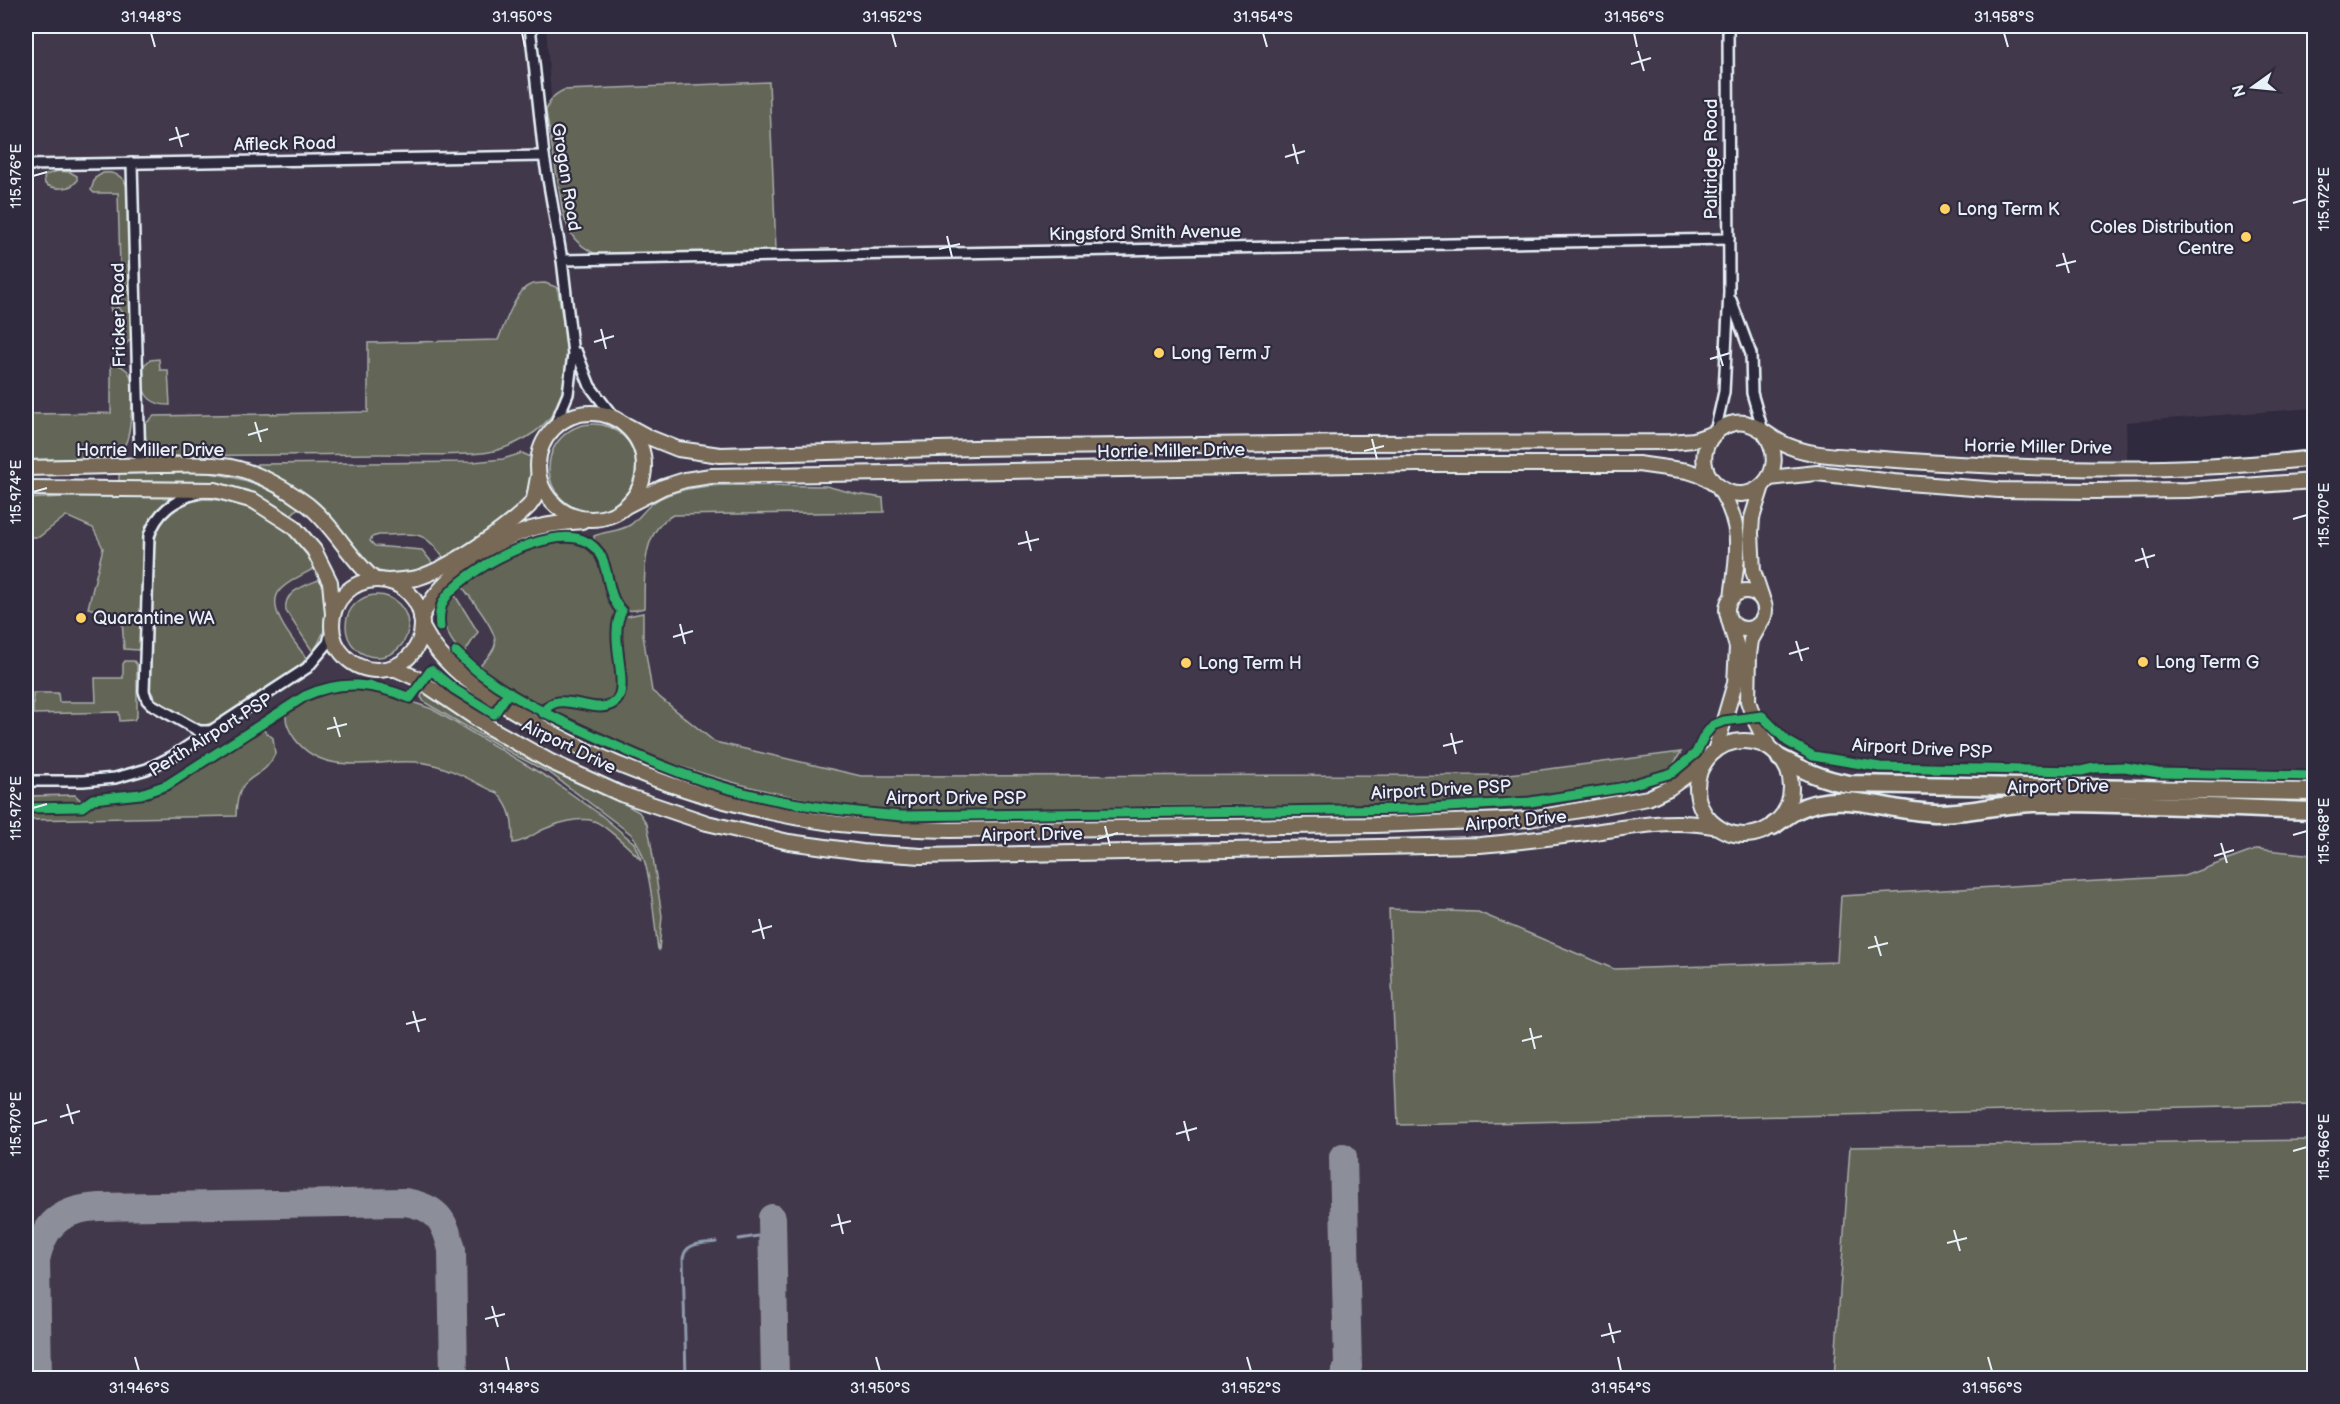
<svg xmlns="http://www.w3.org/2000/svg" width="2340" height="1404" viewBox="0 0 2340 1404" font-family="'Balsamiq Sans',sans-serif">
	<rect width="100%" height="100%" fill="#2f2a3d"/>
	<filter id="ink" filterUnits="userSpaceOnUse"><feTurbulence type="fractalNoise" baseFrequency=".0167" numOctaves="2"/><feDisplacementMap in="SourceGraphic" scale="12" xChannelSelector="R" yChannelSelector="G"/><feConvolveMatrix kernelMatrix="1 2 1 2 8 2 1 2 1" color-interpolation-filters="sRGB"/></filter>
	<g filter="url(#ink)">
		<path fill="#43384b" d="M26 26H530L562 251 546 26H2314V408L2126 422 2127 460 2187 459 2314 449V1378H26Z"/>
		<g fill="#646657" stroke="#a6aca8" stroke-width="1.5">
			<path d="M769 82 776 250 597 255C575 243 570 237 563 213L546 111C550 99 553 95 564 90Z"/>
			<path d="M58 171 70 172 77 176V181C70 190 55 190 45 184L44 179 45 175Z"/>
			<path d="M103 173C116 171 126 178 128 191L131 339 126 344 122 343 120 338 119 316 122 313 118 307 111 311 110 306 121 304 118 193H94L91 190 95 178Z"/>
			<path d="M545 283 556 287 558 291C564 332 576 375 554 412 541 433 513 447 489 452 458 457 412 454 380 454 305 455 230 456 155 456L147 449 144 425 154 416 368 412V343L498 340C504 326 516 290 530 285 535 283 540 283 545 283Z"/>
			<path d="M159 359 160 370H168L170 405C144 405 139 387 144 365L150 360Z"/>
			<path d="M111 364C119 364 126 367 130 375 135 386 131 437 124 446 120 453 112 456 104 458L26 460V414L111 413Z"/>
			<circle cx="593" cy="468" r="44"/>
			<path d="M522 453 531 457C540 510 493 528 456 555L445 560C422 527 416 535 379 535L372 537 370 541 375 546 422 550 434 565C356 594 364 545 318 504 299 487 277 478 255 466L257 464 473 462 503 459Z"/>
			<path d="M192 472C232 473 266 484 299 507L291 515C237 475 183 482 119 483V474Z"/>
			<path d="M722 485 826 486 857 494 883 498 884 512 673 515C640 532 645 576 644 608 636 610 627 613 621 606 612 596 613 577 608 565 604 556 593 546 594 536 605 531 619 532 630 525 639 519 645 508 654 502 675 489 698 487 722 485Z"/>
			<path d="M82 496 168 497 169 499 151 519 144 534 140 646 138 650 124 649 122 620 105 621 106 613 88 608 103 548 93 528 66 516 39 537H26V499Z"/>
			<path d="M205 499C252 500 292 527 315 568 304 574 288 581 280 590 264 609 296 643 307 659L289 674 218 721 205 725 197 724 157 702 150 690 148 674C150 640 147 548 161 522 170 507 188 501 205 499Z"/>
			<path d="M571 540C602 546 603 573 610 598 611 603 615 606 616 611 617 618 613 626 613 634 615 653 618 672 618 691 611 713 584 699 567 699 557 699 548 704 539 707L477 669C483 662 493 654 495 645 499 632 470 598 462 586 495 561 529 541 571 540Z"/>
			<path d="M321 579C330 606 330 627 313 652L286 611C282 591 307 585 321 579Z"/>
			<path d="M454 594 478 632 463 655C447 637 434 615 454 594Z"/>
			<circle cx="377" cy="626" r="31"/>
			<path d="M643 613V635L652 691 715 742 861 776 1502 775 1681 752 1672 767C1542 811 1399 804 1263 805 1146 806 1028 809 910 812 820 808 734 786 650 756 616 744 582 727 549 713 565 689 613 728 623 694 628 677 618 643 619 623L623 617Z"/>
			<path d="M125 661H134L137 665V715L134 720 120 721 119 712 33 714V693H58L59 702H96L95 678H123V664Z"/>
			<path d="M345 687 361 688 387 693 432 709 449 719 550 779 601 815 634 843 641 860C634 852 604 824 594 821 580 817 560 822 547 828 535 832 527 842 513 843 513 823 512 808 497 793 474 782 450 767 425 763 383 756 326 781 295 739 290 732 285 724 286 714 303 698 322 691 345 687Z"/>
			<path d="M423 692 492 738 532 760 623 803 639 812 647 824 650 838 662 916 659 950 658 949C653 917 652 858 631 834L551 774 513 754 424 702 421 697Z"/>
			<path d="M262 729 273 738 275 754C262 784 237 768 236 816L26 820V796L75 795 88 807C97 799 138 798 155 792 189 781 220 754 250 735Z"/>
			<path d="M2258 849 2314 855V1104L1398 1125 1389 909 1478 912 1614 969 1837 962 1841 896 2184 876Z"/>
			<path d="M2314 1140V1378H1834L1850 1147Z"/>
		</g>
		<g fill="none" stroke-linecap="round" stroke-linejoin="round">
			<g stroke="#8e9aad" stroke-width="3">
				<path d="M739 1239 758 1236"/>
				<path d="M686 1378 683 1258C686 1242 702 1244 716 1242"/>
			</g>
			<g stroke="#8c8e9a" stroke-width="28">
				<path d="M1343 1157 1348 1367 1343 1378"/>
				<path d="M772 1218 775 1378"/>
				<path d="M38 1378 36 1260C44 1223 62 1209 99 1207L405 1202C436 1207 445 1219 452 1250L454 1378"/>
			</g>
			<defs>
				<g id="minor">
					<path d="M530 26 544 156 562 260 573 354 568 394 554 427"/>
					<path d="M132 163 140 466"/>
					<path d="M26 165 544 156"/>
					<path d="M562 260 1729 239"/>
					<path d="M1731 300 1751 354 1752 393 1763 431"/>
					<path d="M577 353 590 386 615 419"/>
					<path d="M1715 432 1724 392 1729 292 1728 26"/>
					<path d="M198 493C174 500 157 512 149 536L144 691 147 700 151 704 199 731H209"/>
					<path d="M26 781H83L115 778 147 769 171 757 307 668 328 643 332 628"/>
				</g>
				<g id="primary">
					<circle cx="591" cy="466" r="53"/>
					<path d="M624 424 648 437 678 449 720 455 974 448 1352 443 1671 442 1694 440 1714 433"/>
					<path d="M1764 432C1794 474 1748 512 1717 485 1693 465 1705 428 1735 423 1753 420 1765 434 1780 442 1805 456 1841 456 1869 458 2014 469 2170 475 2314 458"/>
					<path d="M26 468C70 467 114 466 158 465 182 465 207 463 231 467 259 473 285 488 308 505 334 526 349 558 375 580"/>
					<path d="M1769 478 1817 473 1894 482 1999 490 2094 491 2188 490 2314 481"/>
					<path d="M1718 487C1744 525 1738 554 1732 597"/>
					<path d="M26 488 215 490 254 501 293 526 314 550 330 582 333 614"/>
					<path d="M628 505 663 487 685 480 711 476 826 474 1417 464H1638L1688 471 1703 476 1716 485"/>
					<circle cx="377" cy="625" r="45"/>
					<path d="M389 581C398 580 408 580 417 578 450 568 505 530 529 506L534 499 538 477"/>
					<circle cx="1746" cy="610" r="19"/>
					<path d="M1762 598 1753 571 1751 533 1752 518 1762 486"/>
					<path d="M421 618C440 579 490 542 531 529 547 524 565 523 582 521"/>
					<path d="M1760 624 1751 640 1749 655 1748 701 1753 716 1769 748"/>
					<path d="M422 627C443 668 480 691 519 714 613 771 723 808 832 823 871 828 911 829 950 830L1375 825 1530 819 1648 798 1669 788 1705 762"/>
					<path d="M385 669H396L416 678 492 729 551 762 621 794 707 823 789 842 862 852 921 856 1480 845C1518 842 1556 837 1594 832 1638 826 1674 818 1718 827"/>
					<circle cx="1744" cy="788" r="47"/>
					<path d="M1715 751 1735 683 1737 647 1729 620"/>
				</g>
				<g id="motorway">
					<path d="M1780 758C1803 770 1823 780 1849 784L2314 792"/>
					<path d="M1773 826C1780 821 1788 815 1795 811 1842 787 1890 813 1938 813 1970 813 2001 804 2033 803 2127 802 2221 808 2314 811"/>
				</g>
			</defs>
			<use href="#minor" stroke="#e8f1f8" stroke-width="14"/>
			<use href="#primary" stroke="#e8f1f8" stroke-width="18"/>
			<use href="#motorway" stroke="#e8f1f8" stroke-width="21"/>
			<use href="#minor" stroke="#2f2a3d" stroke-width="9"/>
			<use href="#primary" stroke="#776954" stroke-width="14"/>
			<use href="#motorway" stroke="#776954" stroke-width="16"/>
			<defs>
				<g id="cycleway">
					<path d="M440 627C439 618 439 609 444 600 463 570 550 524 585 541 614 554 602 593 622 611 607 636 631 685 616 701 598 720 558 685 543 713"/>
					<path d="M456 652C490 687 536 709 579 729 633 754 687 779 745 793 796 806 849 812 902 816L1414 809 1530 802 1620 788 1672 773 1696 753 1704 736 1713 725 1724 721 1762 716 1787 741 1813 756 1880 767 2081 771 2094 768 2125 767 2158 773 2314 776"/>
					<path d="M26 808 82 807 93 799 141 794 167 785 305 696C341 679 374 683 410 698L431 670 454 689 494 714 509 692"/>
				</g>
			</defs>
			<use href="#cycleway" stroke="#2f2a3d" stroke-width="13"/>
			<use href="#cycleway" stroke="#2db169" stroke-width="9"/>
		</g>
	</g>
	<path fill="none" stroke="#e8f1f8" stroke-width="2" d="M151 33 155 47M522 33 525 47M892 33 896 47M1263 33 1267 47M1634 33 1637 47M2004 33 2008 47M1638 51 1644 71M1631 64 1651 58M176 127 182 147M169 140 189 134M1293 144 1298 164M1285 157 1305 151M33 176 47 172M2293 203 2307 199M947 236 952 257M939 249 960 244M2063 253 2069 273M2056 266 2076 261M601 329 606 349M594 342 614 336M1717 346 1723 366M1710 359 1730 353M255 422 261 442M248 435 268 429M1372 439 1377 459M1364 451 1384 446M33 492 47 488M2293 519 2307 515M1026 531 1031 551M1018 544 1039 539M2142 548 2148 568M2135 561 2155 555M680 624 685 644M673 637 693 631M1796 641 1802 661M1789 654 1809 648M334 717 340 737M327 729 347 724M1451 733 1456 754M1443 746 1463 741M33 808 47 804M1105 826 1110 846M2293 835 2307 831M1097 839 1118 833M2221 843 2227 863M2214 856 2234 850M759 919 764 939M752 932 772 926M1875 936 1881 956M1868 948 1888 943M413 1011 419 1032M406 1024 426 1019M1530 1028 1535 1049M1522 1041 1542 1036M67 1104 73 1124M60 1117 80 1111M1184 1121 1189 1141M33 1124 47 1120M1176 1134 1197 1128M2293 1151 2307 1147M838 1214 843 1234M831 1226 851 1221M1954 1230 1960 1251M1947 1243 1967 1238M492 1306 498 1327M485 1319 505 1314M1609 1323 1614 1343M1601 1336 1621 1331M135 1357 139 1371M506 1357 509 1371M876 1357 880 1371M1247 1357 1251 1371M1618 1357 1621 1371M1988 1357 1992 1371"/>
	<g fill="#ffd166" stroke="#2f2a3d" stroke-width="2">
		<circle cx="1945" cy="209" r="6"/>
		<circle cx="2246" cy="237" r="6"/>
		<circle cx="1159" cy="353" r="6"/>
		<circle cx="81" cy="618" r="6"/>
		<circle cx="2143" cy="662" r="6"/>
		<circle cx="1186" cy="663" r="6"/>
	</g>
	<g text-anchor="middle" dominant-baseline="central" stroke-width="4.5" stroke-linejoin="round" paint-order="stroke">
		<g font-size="18" fill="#e8f1f8" stroke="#2f2a3d">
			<text transform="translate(285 144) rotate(-1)">Affleck Road</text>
			<text transform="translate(1711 159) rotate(-90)">Paltridge Road</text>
			<text transform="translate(566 177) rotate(81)">Grogan Road</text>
			<text transform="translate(1145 233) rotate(-1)">Kingsford Smith Avenue</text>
			<text transform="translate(119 315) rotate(-91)">Fricker Road</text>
			<text transform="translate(2038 447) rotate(1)">Horrie Miller Drive</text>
			<text x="150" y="450">Horrie Miller Drive</text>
			<text transform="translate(1171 451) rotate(-1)">Horrie Miller Drive</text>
			<text transform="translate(211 735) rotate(-32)">Perth Airport PSP</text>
			<text transform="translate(569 747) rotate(26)">Airport Drive</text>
			<text transform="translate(1922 749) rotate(3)">Airport Drive PSP</text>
			<text transform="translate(2058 787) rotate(-1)">Airport Drive</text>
			<text transform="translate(1441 790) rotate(-3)">Airport Drive PSP</text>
			<text x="956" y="798">Airport Drive PSP</text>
			<text transform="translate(1516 821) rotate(-5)">Airport Drive</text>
			<text transform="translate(1032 835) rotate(-1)">Airport Drive</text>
		</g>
		<g font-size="18" fill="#e8f1f8" stroke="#2f2a3d" text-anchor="start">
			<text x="1957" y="209">Long Term K</text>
			<text x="2234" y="227" text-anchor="end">Coles Distribution<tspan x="2234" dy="21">Centre</tspan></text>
			<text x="1171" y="353">Long Term J</text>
			<text x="93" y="618">Quarantine WA</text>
			<text x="2155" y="662">Long Term G</text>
			<text x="1198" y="663">Long Term H</text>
		</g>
	</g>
	<rect width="2340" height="1404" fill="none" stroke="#2f2a3d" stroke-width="66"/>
	<g transform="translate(2253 87) rotate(255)" stroke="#2f2a3d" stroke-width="4.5" paint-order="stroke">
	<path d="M0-4.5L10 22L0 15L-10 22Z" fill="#e8f1f8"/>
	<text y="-9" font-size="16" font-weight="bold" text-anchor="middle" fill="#e8f1f8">N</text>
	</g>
	<rect x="33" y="33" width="2274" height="1338" fill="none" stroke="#e8f1f8" stroke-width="2"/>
	<g font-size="15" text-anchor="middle" fill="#e8f1f8">
		<text x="151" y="22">31.948°S</text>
		<text x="522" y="22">31.950°S</text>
		<text x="892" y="22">31.952°S</text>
		<text x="1263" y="22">31.954°S</text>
		<text x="1634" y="22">31.956°S</text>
		<text x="2004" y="22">31.958°S</text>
		<text transform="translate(16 176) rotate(-90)" y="5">115.976°E</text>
		<text transform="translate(2324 199) rotate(-90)" y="5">115.972°E</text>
		<text transform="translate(16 492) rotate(-90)" y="5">115.974°E</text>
		<text transform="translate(2324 515) rotate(-90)" y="5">115.970°E</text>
		<text transform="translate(16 808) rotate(-90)" y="5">115.972°E</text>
		<text transform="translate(2324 831) rotate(-90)" y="5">115.968°E</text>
		<text transform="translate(16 1124) rotate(-90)" y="5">115.970°E</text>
		<text transform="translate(2324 1147) rotate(-90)" y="5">115.966°E</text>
		<text x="139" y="1393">31.946°S</text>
		<text x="509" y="1393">31.948°S</text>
		<text x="880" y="1393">31.950°S</text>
		<text x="1251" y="1393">31.952°S</text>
		<text x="1621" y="1393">31.954°S</text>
		<text x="1992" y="1393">31.956°S</text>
	</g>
</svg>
